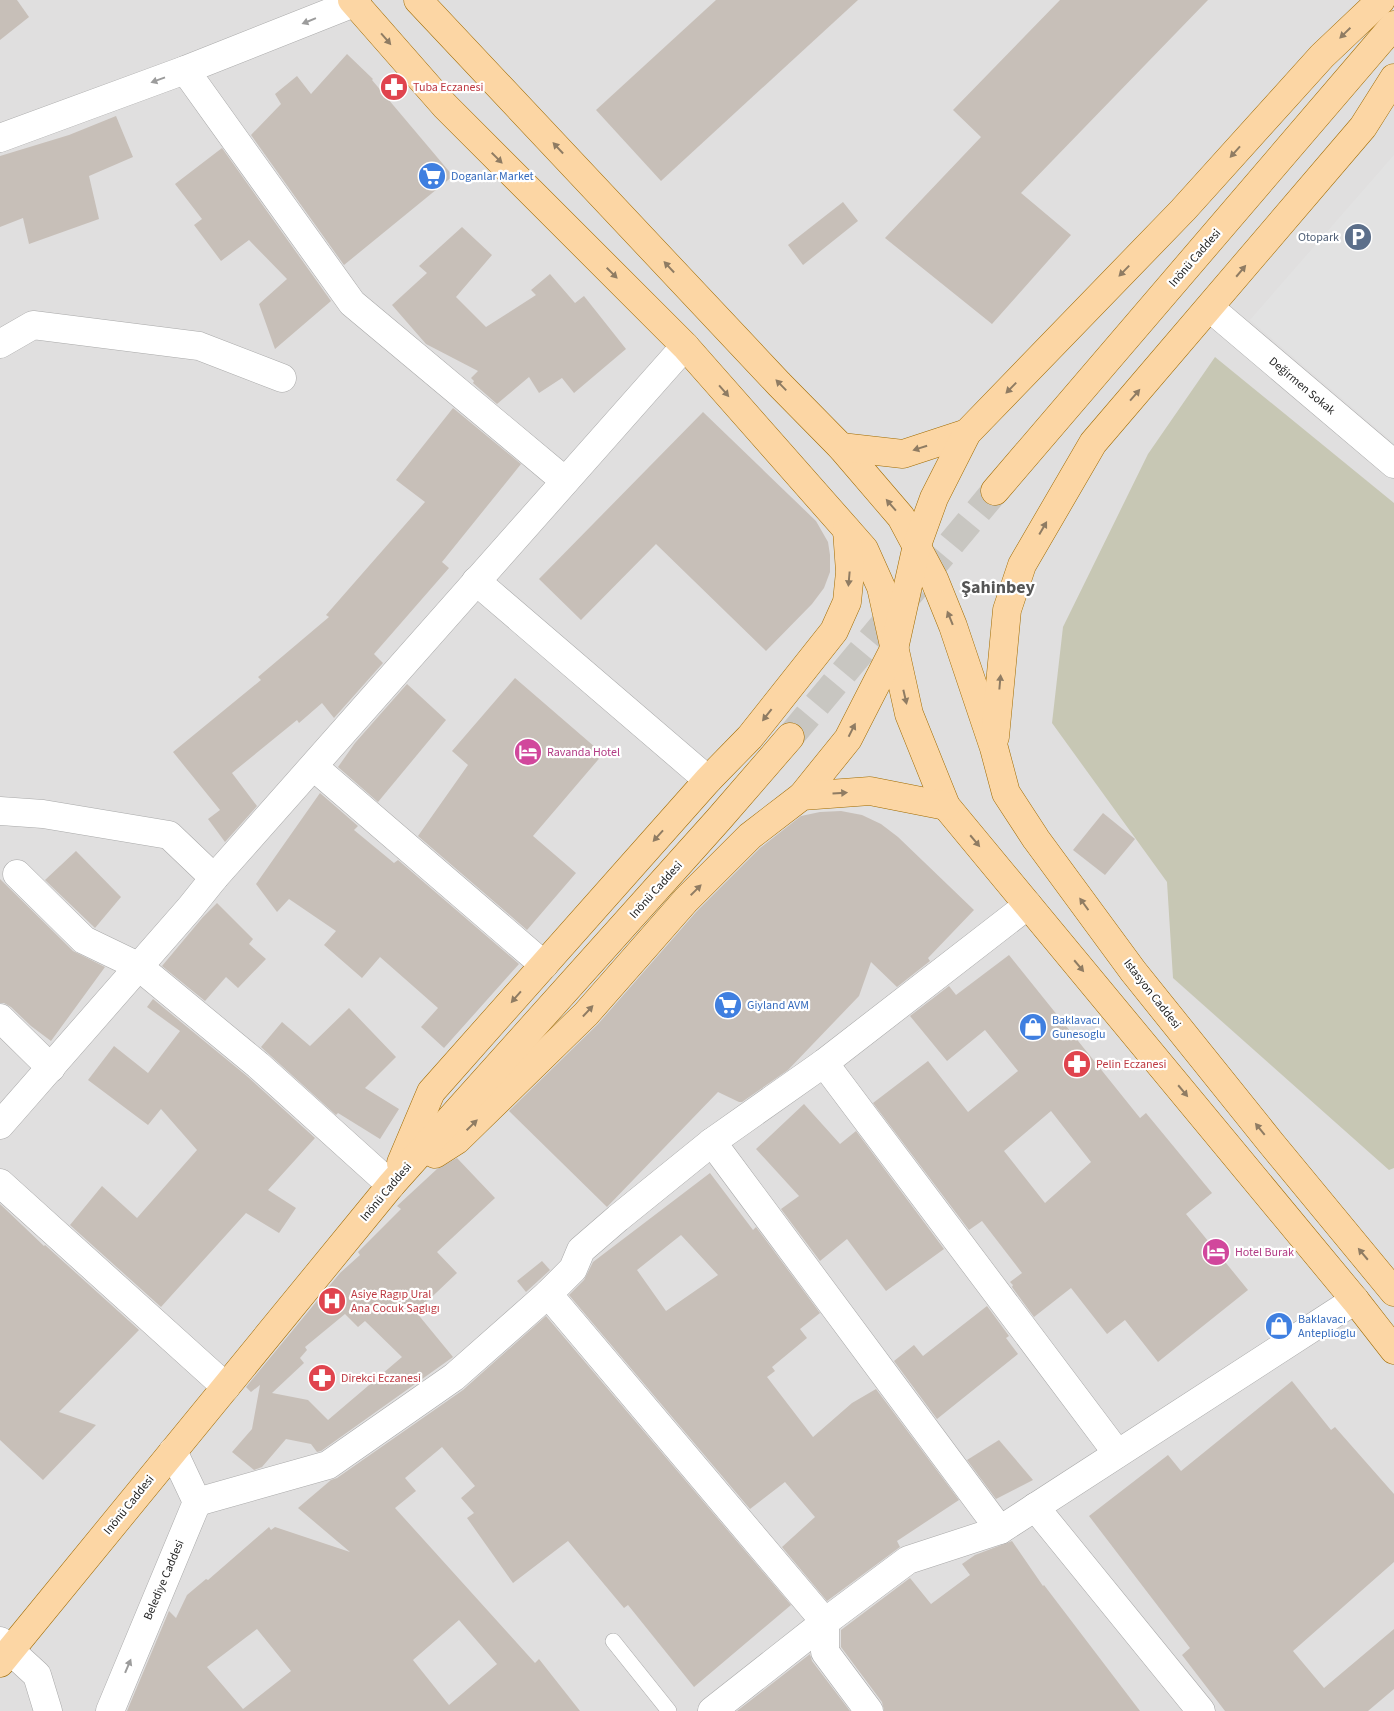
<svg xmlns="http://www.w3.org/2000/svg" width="1394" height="1711" viewBox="0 0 1394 1711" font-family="'Source Sans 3',sans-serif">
	<rect width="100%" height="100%" fill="#f2efe9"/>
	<rect fill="#e0dfdf" x="0" y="0" width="1394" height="1711"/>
	<path fill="#c7c7b4" d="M1215 357 1394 503V1168L1389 1170 1173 978 1167 882 1052 723 1063 627 1148 454Z"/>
	<path fill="#e2e2e2" d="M1394 155V443L1250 320Z"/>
	<g fill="#c7bfb8" fill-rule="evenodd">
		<path d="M0 0H17L29 17 0 40Z"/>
		<path d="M716 0H858L661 181 596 110Z"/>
		<path d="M1060 0H1208L1021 193 1071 235 992 324 885 238 981 137 953 110Z"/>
		<path d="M347 54 373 79 372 80 453 176 344 265 251 135 281 104 275 94 297 76 311 94Z"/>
		<path d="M116 116 133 157 89 176 99 219 29 244 23 218 0 227V156L69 135Z"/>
		<path d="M222 148 331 301 275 349 259 304 287 279 249 240 221 261 194 225 202 219 175 184Z"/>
		<path d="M843 202 858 221 803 265 788 245Z"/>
		<path d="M462 227 492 255 456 297 486 327 536 295 531 290 550 274 575 303 584 296 626 349 574 393 562 378 539 393 529 377 497 404 473 383 474 381 471 378 478 371 426 344 392 305 427 273 419 266Z"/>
		<path d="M453 408 521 464 442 562 449 568 374 654 383 663 334 718 322 703 299 723 297 720 232 773 257 806 225 842 208 819 220 810 173 752 261 680 258 677 329 617 326 615 425 502 396 480Z"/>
		<path d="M703 412 816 521 828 542 830 555V572L824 588 812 604 766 651 656 544 581 620 539 579Z"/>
		<path d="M515 678 603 754 533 836 576 873 527 930 418 836 468 765 452 751Z"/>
		<path d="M407 684 446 720 378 802 338 767 355 743Z"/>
		<path d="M320 793 358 826 354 830 394 863 398 860 519 964 444 1048 421 1027 438 1008 380 957 362 978 324 945 336 931 289 899 277 912 256 884Z"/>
		<path d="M841 811 862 815 881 824 898 837 974 910 928 958 930 961 897 987 871 962 859 996 788 1070 742 1102H739L718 1092 607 1207 509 1111 598 1024 697 911 760 848 801 816 820 812Z"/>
		<path d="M1103 813 1135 839 1105 875 1073 850Z"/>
		<path d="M76 851 121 897 95 928 45 880Z"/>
		<path d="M0 879 73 951 105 967 51 1041 31 1026 11 1007 4 1003H0Z"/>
		<path d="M217 903 253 939 249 944 266 959 238 988 226 977 205 1001 162 966 203 917Z"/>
		<path d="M1009 955 1140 1118 1146 1113 1212 1193 1186 1214 1248 1290 1158 1362 1125 1320 1107 1334 1071 1288 1034 1317 1012 1287 1013 1285 1010 1282 1022 1273 982 1221 969 1230 873 1103 928 1061 968 1112 1018 1071 985 1030 947 1061 910 1016 949 986 956 995ZM1051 1111 1091 1162 1045 1203 1004 1151Z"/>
		<path d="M153 999 248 1077 315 1138 268 1190 296 1208 279 1233 246 1213 161 1307 70 1225 102 1186 137 1218 197 1150 161 1109 148 1125 88 1080 114 1046 148 1073 180 1031 147 1007Z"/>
		<path d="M349 1008 396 1057 365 1088 399 1109 380 1139 338 1113 336 1115 261 1047 282 1022 310 1046Z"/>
		<path d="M804 1104 840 1144 856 1131 944 1249 886 1291 847 1239 820 1261 781 1209 799 1196 756 1149Z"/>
		<path d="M457 1158 495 1198 437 1252 457 1273 416 1312 453 1357 321 1451 317 1452 311 1444 286 1439 262 1467 254 1470 232 1452 252 1429 260 1385 251 1392 246 1387 340 1273 360 1255 358 1252 401 1209 397 1206 437 1169ZM345 1314 358 1327 365 1321 402 1357 328 1420 308 1400 272 1393 304 1363 300 1358 307 1350 305 1347Z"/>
		<path d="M710 1173 753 1230 756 1227 820 1313 800 1329 807 1338 772 1367 775 1371 767 1377 813 1437 852 1403 876 1389 959 1500 897 1541 900 1547 827 1601 782 1547 815 1517 785 1482 750 1509 569 1295 584 1280 593 1262ZM681 1235 718 1275 666 1311 637 1270Z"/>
		<path d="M0 1204 44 1246 45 1245 139 1330 59 1412 96 1425 43 1480 0 1440Z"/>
		<path d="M542 1261 550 1270 526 1292 517 1281Z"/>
		<path d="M987 1306 1009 1336 1006 1338 1018 1354 937 1419 894 1361 914 1345 923 1356Z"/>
		<path d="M546 1316 791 1605 694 1687 628 1605 624 1608 568 1541 513 1583 467 1518 474 1513 461 1498 475 1486 442 1447 405 1478 416 1491 395 1508 535 1663 539 1659 580 1711H127L169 1611 176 1618 187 1595 206 1579 208 1580 269 1527 271 1530 275 1527 350 1552 298 1508 331 1480 337 1478 463 1390ZM459 1620 497 1664 449 1705 413 1660ZM257 1629 291 1671 243 1709 207 1667Z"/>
		<path d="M1292 1381 1331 1430 1335 1427 1394 1494V1562L1293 1651 1324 1688 1394 1629V1689L1368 1711H1225L1182 1655 1190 1648 1089 1516 1168 1455 1181 1471Z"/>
		<path d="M999 1440 1033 1480 996 1499 967 1460Z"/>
		<path d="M1012 1541 1043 1586 1044 1585 1140 1711H884L882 1702 841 1647V1630L910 1578 931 1604 970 1575 962 1564 975 1555Z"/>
		<path d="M810 1654 812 1661 850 1711H737Z"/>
	</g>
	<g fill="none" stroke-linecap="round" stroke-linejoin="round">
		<path stroke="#c8c6c1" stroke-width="28" stroke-dasharray="28 14" stroke-linecap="butt" d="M790 737 995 491"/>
		<defs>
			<path id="service" d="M613 1641 669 1711"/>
			<g id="minor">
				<path d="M185 70 352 303 565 481"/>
				<path d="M0 138 185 70 354 3 357 0"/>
				<path d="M1210 308 1394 464"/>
				<path d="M0 344 33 325 199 346 282 378"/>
				<path d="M476 581 708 780"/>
				<path d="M314 767 544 965"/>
				<path d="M0 811 43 814 169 835 214 878"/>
				<path d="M17 874 84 940 138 966 258 1065 391 1185"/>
				<path d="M0 1018 51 1068"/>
				<path d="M824 1063 1117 1453"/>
				<path d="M0 1125 190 908 214 878 685 346"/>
				<path d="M712 1142 1000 1530"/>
				<path d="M0 1183 226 1387"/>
				<path d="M548 1294 825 1622V1652L869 1711"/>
				<path d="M197 1502 328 1465 454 1377 548 1294 573 1269 581 1250 618 1218 712 1142 824 1063 1028 905"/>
				<path d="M1035 1507 1201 1711"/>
				<path d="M0 1641 37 1675 48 1711"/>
				<path d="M712 1711 825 1622 908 1560 1000 1530 1355 1300"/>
			</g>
			<path id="tertiary" d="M110 1711 197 1502 173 1451"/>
			<g id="primary">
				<path d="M352 0 445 106 685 346 864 549 881 587 909 714 946 806 1355 1300 1394 1350"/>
				<path d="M418 0 779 384 841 447 901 517 934 579 953 626 994 748 1006 793 1036 839 1133 971 1271 1143 1394 1292"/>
				<path d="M841 447 903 454 967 433"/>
				<path d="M995 491 1394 25"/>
				<path d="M995 737 1007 610 1022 565 1093 443 1363 127 1394 78"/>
				<path d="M802 796 848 739 894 649 917 545 934 498 967 433 1183 210 1322 56 1381 0"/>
				<path d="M435 1154 457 1140 586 1014 686 900 750 836 802 796 870 791 946 806"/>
				<path d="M401 1163 431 1092 708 780 750 737 834 631 847 602 850 572 847 530"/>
				<path d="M0 1663 391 1185 719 819 790 737"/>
			</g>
		</defs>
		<use href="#service" stroke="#a9a9a9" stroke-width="16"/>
		<use href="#minor" stroke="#a9a9a9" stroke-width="29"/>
		<use href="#tertiary" stroke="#a9a9a9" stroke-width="29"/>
		<use href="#primary" stroke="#a06b00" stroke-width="29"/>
		<use href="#service" stroke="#fff" stroke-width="15"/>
		<use href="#minor" stroke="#fff" stroke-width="28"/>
		<use href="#tertiary" stroke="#fff" stroke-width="28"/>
		<use href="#primary" stroke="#fcd6a4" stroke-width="28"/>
	</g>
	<defs><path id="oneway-solid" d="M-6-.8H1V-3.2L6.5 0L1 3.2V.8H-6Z" transform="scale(1.25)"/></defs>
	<g fill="#9c9c9c">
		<use href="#oneway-solid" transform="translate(309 21) rotate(158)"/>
		<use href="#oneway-solid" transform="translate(158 80) rotate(160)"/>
		<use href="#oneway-solid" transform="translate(128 1666) rotate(-67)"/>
	</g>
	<g fill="#8f7c63">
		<use href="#oneway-solid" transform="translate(1345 33) rotate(136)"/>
		<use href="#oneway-solid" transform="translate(386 39) rotate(49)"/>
		<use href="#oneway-solid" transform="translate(558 148) rotate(-133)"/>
		<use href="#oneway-solid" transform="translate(1235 152) rotate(132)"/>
		<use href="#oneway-solid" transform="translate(497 158) rotate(45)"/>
		<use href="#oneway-solid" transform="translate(669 267) rotate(-133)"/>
		<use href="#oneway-solid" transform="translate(1124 271) rotate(134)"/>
		<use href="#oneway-solid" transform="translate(1241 271) rotate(-50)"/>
		<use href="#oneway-solid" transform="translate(612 273) rotate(45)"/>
		<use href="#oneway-solid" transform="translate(781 385) rotate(-134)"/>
		<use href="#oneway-solid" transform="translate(1011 388) rotate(134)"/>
		<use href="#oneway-solid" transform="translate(724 391) rotate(49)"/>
		<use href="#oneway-solid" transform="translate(1135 395) rotate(-49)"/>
		<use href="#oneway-solid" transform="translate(920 448) rotate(162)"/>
		<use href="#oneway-solid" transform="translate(891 505) rotate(-131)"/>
		<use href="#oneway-solid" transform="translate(1043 528) rotate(-60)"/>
		<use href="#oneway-solid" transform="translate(849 579) rotate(95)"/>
		<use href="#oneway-solid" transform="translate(950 618) rotate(-112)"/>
		<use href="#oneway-solid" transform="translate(1000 682) rotate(-85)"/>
		<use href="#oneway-solid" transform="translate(905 697) rotate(77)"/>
		<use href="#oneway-solid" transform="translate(767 715) rotate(128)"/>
		<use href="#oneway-solid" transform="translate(852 730) rotate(-63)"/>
		<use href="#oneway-solid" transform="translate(840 793) rotate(-4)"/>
		<use href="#oneway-solid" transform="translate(658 836) rotate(132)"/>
		<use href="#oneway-solid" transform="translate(975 841) rotate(50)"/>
		<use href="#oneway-solid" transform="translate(696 890) rotate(-45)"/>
		<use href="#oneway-solid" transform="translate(1084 904) rotate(-126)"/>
		<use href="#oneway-solid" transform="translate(1079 966) rotate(50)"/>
		<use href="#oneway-solid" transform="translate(516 997) rotate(131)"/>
		<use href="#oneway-solid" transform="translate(588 1011) rotate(-47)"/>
		<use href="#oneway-solid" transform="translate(1183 1091) rotate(50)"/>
		<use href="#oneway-solid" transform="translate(472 1125) rotate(-44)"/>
		<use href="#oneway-solid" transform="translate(1260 1129) rotate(-129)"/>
		<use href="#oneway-solid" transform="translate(1363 1254) rotate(-130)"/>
	</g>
	<defs>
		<symbol id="pharmacy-disc" viewBox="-11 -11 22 22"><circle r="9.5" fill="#e0444e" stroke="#fff"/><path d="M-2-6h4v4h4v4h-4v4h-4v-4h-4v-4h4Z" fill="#fff"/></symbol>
		<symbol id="supermarket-disc" viewBox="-11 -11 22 22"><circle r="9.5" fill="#3f7fe0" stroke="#fff"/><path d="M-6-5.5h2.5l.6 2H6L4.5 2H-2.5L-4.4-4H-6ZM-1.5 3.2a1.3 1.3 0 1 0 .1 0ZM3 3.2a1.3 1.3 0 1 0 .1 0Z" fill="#fff"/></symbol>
		<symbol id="parking-disc" viewBox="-11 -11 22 22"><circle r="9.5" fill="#5c6f8a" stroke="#fff"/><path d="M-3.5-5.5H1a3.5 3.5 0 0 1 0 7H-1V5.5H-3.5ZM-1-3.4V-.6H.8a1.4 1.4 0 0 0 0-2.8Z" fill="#fff"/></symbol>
		<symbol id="hotel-disc" viewBox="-11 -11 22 22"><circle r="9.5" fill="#d1479c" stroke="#fff"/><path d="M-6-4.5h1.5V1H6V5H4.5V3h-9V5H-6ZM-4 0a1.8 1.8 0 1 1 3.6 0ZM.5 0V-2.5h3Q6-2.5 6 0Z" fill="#fff"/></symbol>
		<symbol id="shop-disc" viewBox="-11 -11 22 22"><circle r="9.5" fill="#3f7fe0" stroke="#fff"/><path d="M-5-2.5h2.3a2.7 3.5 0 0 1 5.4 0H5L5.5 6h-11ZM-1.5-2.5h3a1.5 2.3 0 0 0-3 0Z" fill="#fff"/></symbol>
		<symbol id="hospital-disc" viewBox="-11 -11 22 22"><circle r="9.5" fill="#e0444e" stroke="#fff"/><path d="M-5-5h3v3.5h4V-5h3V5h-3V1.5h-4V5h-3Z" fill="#fff"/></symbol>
	</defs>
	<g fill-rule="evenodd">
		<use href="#pharmacy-disc" x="378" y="71" width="32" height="32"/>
		<use href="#supermarket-disc" x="416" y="160" width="32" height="32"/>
		<use href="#parking-disc" x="1342" y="221" width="32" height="32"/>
		<use href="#hotel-disc" x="512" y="736" width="32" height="32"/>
		<use href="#supermarket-disc" x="712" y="989" width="32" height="32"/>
		<use href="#shop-disc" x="1017" y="1011" width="32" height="32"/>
		<use href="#pharmacy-disc" x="1061" y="1048" width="32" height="32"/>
		<use href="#hotel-disc" x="1200" y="1236" width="32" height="32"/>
		<use href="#hospital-disc" x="316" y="1285" width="32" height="32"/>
		<use href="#shop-disc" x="1263" y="1310" width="32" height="32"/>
		<use href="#pharmacy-disc" x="306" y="1362" width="32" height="32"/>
	</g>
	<g text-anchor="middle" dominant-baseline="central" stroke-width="4.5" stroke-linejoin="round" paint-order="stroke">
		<g font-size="12" fill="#be3a42" stroke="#fff" text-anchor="start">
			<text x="413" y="87">Tuba Eczanesi</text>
			<text x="1096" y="1064">Pelin Eczanesi</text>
			<text x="351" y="1294">Asiye Ragıp Ural<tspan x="351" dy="14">Ana Cocuk Saglıgı</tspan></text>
			<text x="341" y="1378">Direkci Eczanesi</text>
		</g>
		<g font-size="12" fill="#366cbe" stroke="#fff" text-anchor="start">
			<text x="451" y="176">Doganlar Market</text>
			<text x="747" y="1005">Giyland AVM</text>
			<text x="1052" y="1020">Baklavacı<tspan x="1052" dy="14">Gunesoglu</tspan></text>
			<text x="1298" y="1319">Baklavacı<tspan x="1298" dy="14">Anteplioglu</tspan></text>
		</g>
		<g font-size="12" fill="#4e5e75" stroke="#fff" text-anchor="end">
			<text x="1339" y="237">Otopark</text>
		</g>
		<g font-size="12" fill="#222" stroke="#fff">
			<text transform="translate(1195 258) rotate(-49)">Inönü Caddesi</text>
			<text transform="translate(1302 386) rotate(40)">Değirmen Sokak</text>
			<text transform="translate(656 890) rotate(-48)">Inönü Caddesi</text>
			<text transform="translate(1152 994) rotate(52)">Istasyon Caddesi</text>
			<text transform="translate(386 1192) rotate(-50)">Inönü Caddesi</text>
			<text transform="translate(129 1505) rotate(-51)">Inönü Caddesi</text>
			<text transform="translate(164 1580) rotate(-67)">Belediye Caddesi</text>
		</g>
		<g font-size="12" fill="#b23c85" stroke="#fff" text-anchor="start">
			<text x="547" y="752">Ravanda Hotel</text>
			<text x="1235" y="1252">Hotel Burak</text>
		</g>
		<g font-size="18" font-weight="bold" fill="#555" stroke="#fff">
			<text x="998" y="587">Şahinbey</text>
		</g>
	</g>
</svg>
